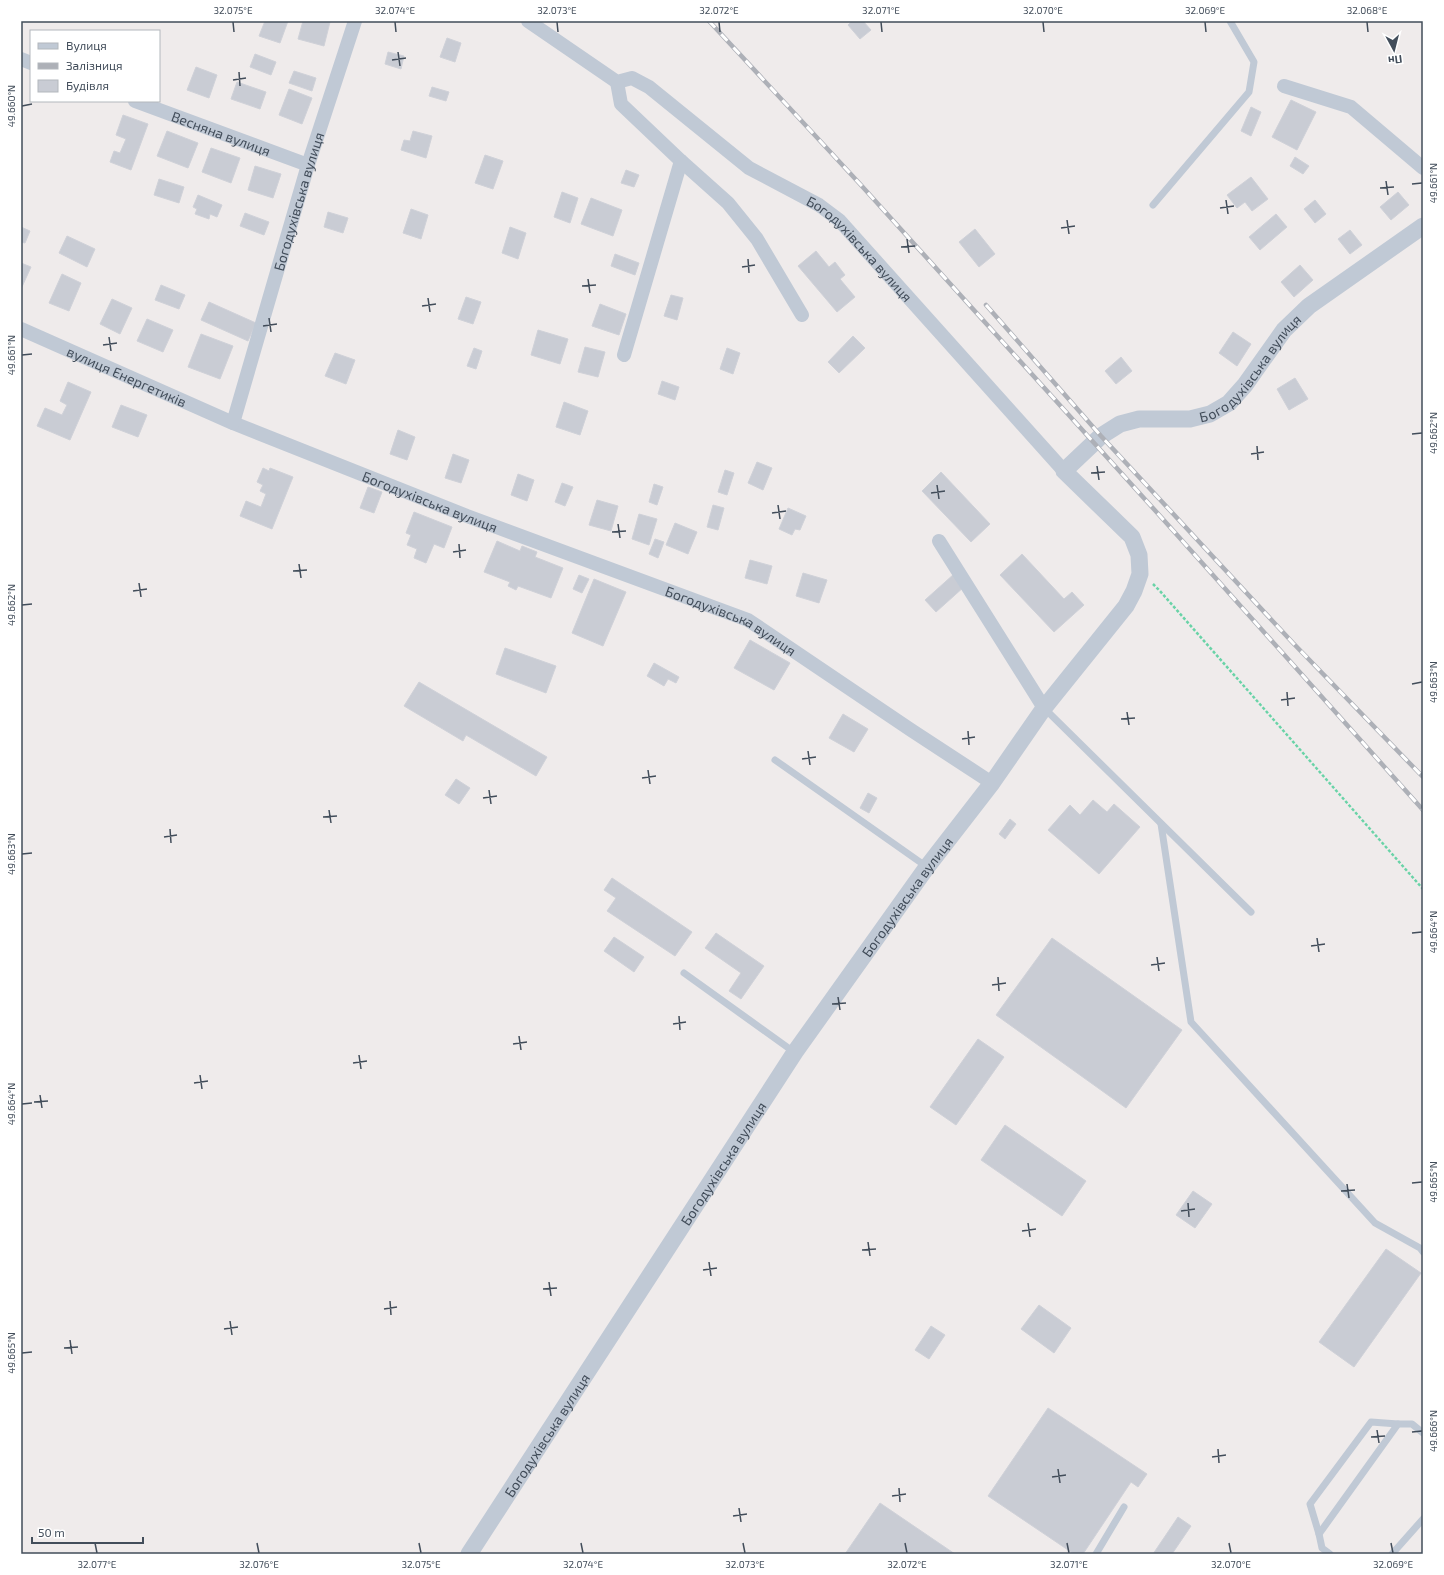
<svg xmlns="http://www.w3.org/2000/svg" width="1444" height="1575" viewBox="0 0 1444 1575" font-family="'Exo 2',sans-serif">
	<rect width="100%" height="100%" fill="#efebeb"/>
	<g fill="#c9ccd4" stroke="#cfd1d8">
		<path d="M265 21H288L280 43 259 36Z"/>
		<path d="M303 21 330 22 324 46 298 39Z"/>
		<path d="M850 21H863L871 30 860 39 848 25 851 22Z"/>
		<path d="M447 38 461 43 455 62 440 57Z"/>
		<path d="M388 52 404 56 401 69 385 64Z"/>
		<path d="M255 54 276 62 271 75 250 67Z"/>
		<path d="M196 67 217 75 209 98 187 90Z"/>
		<path d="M294 71 316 78 312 91 289 83Z"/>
		<path d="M237 82 266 92 260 109 231 99Z"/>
		<path d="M432 87 449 92 446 101 429 96Z"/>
		<path d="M289 89 312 98 302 124 279 115Z"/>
		<path d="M1291 100 1316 112 1297 150 1272 137Z"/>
		<path d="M1251 107 1261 112 1251 136 1241 131Z"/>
		<path d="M123 115 148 124 131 170 110 162 114 151 120 153 126 139 116 135Z"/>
		<path d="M167 131 198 143 188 168 157 156Z"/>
		<path d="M413 131 432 136 426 158 401 150 404 140 410 141Z"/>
		<path d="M211 148 240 158 231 183 202 172Z"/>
		<path d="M485 155 503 161 493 189 475 183Z"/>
		<path d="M1295 157 1309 166 1303 174 1290 166Z"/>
		<path d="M255 166 281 174 273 198 248 190Z"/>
		<path d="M626 170 639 175 634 187 621 183Z"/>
		<path d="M1251 177 1268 199 1252 211 1245 202 1237 208 1227 195Z"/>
		<path d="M159 179 184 187 179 203 154 195Z"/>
		<path d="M562 192 578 198 570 223 554 217Z"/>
		<path d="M1398 192 1409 205 1391 220 1380 207Z"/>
		<path d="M198 195 222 205 217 217 210 214 209 219 195 214 197 209 193 207Z"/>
		<path d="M591 198 622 210 613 236 581 224Z"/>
		<path d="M1315 200 1326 214 1315 223 1304 209Z"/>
		<path d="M411 209 428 215 421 239 403 233Z"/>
		<path d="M328 212 348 218 343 233 324 227Z"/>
		<path d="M245 213 269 222 264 235 240 226Z"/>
		<path d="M1276 214 1287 227 1260 250 1249 237Z"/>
		<path d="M21 227 30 231 25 243 21 242Z"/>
		<path d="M510 227 526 233 518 259 502 253Z"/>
		<path d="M975 229 995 254 979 267 959 242Z"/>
		<path d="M1350 230 1362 245 1350 254 1338 239Z"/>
		<path d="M67 236 95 249 87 267 59 253Z"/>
		<path d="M816 251 829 267 835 262 845 275 840 279 855 297 837 312 798 266Z"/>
		<path d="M615 254 639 263 635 275 611 266Z"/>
		<path d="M21 263 31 267 21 289Z"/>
		<path d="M1300 265 1313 280 1294 297 1281 282Z"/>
		<path d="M62 274 81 283 69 311 49 303Z"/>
		<path d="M161 285 185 295 179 309 155 300Z"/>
		<path d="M671 295 683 298 677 320 664 316Z"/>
		<path d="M466 297 481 302 473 324 458 319Z"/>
		<path d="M112 299 132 308 120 334 100 324Z"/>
		<path d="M209 302 256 323 248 341 201 320Z"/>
		<path d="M600 304 626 314 619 335 592 326Z"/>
		<path d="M147 319 173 330 163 352 137 341Z"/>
		<path d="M538 330 568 339 560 364 531 355Z"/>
		<path d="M1233 332 1251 344 1237 366 1219 353Z"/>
		<path d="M201 334 233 346 220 379 188 367Z"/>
		<path d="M853 336 865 348 839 373 828 362Z"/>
		<path d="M585 347 605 352 598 377 578 372Z"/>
		<path d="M474 348 482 351 476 369 467 366Z"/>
		<path d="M727 348 740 353 733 374 720 369Z"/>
		<path d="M335 353 355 360 346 384 325 376Z"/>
		<path d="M1121 357 1132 371 1116 384 1105 371Z"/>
		<path d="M1295 378 1308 399 1289 410 1277 389Z"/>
		<path d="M662 381 679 387 675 400 658 394Z"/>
		<path d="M68 382 91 392 70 440 37 426 45 408 62 415 67 405 60 401Z"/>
		<path d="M564 402 588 411 580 435 556 427Z"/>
		<path d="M121 405 147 415 138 437 112 427Z"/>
		<path d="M398 430 415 437 407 460 390 454Z"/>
		<path d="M453 454 469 460 461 483 445 478Z"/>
		<path d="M757 462 772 468 763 490 748 483Z"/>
		<path d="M263 468 269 471 270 468 293 477 272 529 240 516 246 501 261 507 266 494 260 491 263 485 257 482Z"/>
		<path d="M725 470 734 473 727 495 718 492Z"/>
		<path d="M941 472 990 524 971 542 922 491Z"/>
		<path d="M518 474 534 480 527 501 511 495Z"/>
		<path d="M562 483 573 487 565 506 555 502Z"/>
		<path d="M654 484 663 487 657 505 649 502Z"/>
		<path d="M368 487 382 492 374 513 360 508Z"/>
		<path d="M597 500 618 506 611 531 589 525Z"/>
		<path d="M713 505 724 508 718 530 707 527Z"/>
		<path d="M788 508 806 516 800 530 795 529 792 535 779 529Z"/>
		<path d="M414 512 452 527 444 548 434 544 426 563 414 558 417 549 407 545 411 535 406 533Z"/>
		<path d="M639 514 657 519 649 545 632 539Z"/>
		<path d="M675 523 697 532 688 554 666 545Z"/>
		<path d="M655 539 664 542 658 558 649 554Z"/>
		<path d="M497 541 520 551 522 546 537 552 535 557 563 568 551 598 518 586 516 590 508 586 510 582 484 572Z"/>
		<path d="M1022 554 1064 599 1072 592 1084 605 1054 632 1000 575Z"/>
		<path d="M750 560 772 566 767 584 745 578Z"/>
		<path d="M803 573 827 580 819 603 796 596Z"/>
		<path d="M954 574 965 586 936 612 925 600Z"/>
		<path d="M579 575 589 579 582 593 573 589Z"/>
		<path d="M594 579 626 592 603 646 572 633Z"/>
		<path d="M750 640 790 663 774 690 734 668Z"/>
		<path d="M505 648 556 666 546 693 496 674Z"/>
		<path d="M654 663 679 677 676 683 668 679 664 686 647 676Z"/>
		<path d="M419 682 547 757 536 776 466 735 463 741 404 706Z"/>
		<path d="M843 714 868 729 854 752 829 738Z"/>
		<path d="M456 779 470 788 459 804 445 795Z"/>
		<path d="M868 793 877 798 869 813 860 808Z"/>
		<path d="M1093 800 1107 812 1114 804 1140 827 1099 874 1048 830 1070 805 1080 815Z"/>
		<path d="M1010 819 1016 824 1005 839 999 834Z"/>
		<path d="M612 878 692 932 675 956 607 911 616 898 604 890Z"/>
		<path d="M716 933 764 966 741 999 729 991 741 973 705 948Z"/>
		<path d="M614 937 644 957 634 972 604 951Z"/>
		<path d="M1052 938 1182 1030 1126 1108 996 1015Z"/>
		<path d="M978 1039 1004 1057 956 1125 930 1107Z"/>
		<path d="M1005 1125 1086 1181 1062 1216 981 1160Z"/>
		<path d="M1193 1191 1212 1204 1195 1228 1176 1215Z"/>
		<path d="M1386 1249 1421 1273 1354 1367 1319 1342Z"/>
		<path d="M1039 1305 1071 1328 1054 1353 1021 1329Z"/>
		<path d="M931 1326 945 1335 929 1359 915 1350Z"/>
		<path d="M1048 1408 1147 1474 1138 1487 1131 1482 1083 1554H1074L988 1496Z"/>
		<path d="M880 1503 955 1554H845Z"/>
		<path d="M1178 1517 1191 1526 1172 1554H1153Z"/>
	</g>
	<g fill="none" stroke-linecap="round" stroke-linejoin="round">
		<path stroke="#69d3a7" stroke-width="2.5" stroke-dasharray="3 2" stroke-linecap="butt" d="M1153 584 1160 591 1423 889"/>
		<g stroke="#c0c9d5" stroke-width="7">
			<path d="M1153 205 1249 92 1254 62 1230 21"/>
			<path d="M1044 708 1251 912"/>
			<path d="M775 760 927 867"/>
			<path d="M1161 824 1191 1022 1375 1223 1420 1248 1423 1252"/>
			<path d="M684 973 794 1052"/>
			<path d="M1319 1534 1310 1504 1371 1422 1398 1424"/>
			<path d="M1096 1554 1124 1507"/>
			<path d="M1330 1554 1322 1548 1319 1534 1398 1424H1412L1423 1433"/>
			<path d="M1392 1554 1423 1519"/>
		</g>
		<g stroke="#c0c9d5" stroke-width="14">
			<path id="s1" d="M528 21 617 82 632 78 649 87 749 168 819 205 839 220 1064 471"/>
			<path d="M21 59 31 63"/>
			<path d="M617 82 621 104 681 161 728 203 757 239 802 315"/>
			<path d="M1284 86 1351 107 1423 168"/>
			<path id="s2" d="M135 101 308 165"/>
			<path id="s3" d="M21 329 233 423 467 516 748 620 911 730 992 783"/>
			<path d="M624 355 681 161"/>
			<path id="s4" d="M233 423 308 165 355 21"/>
			<path d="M939 541 1044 708"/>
		</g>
		<path stroke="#c0c9d5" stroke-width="17" id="s5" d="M469 1554 795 1052 927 867 992 783 1044 708 1126 606 1134 591 1140 574 1139 555 1132 537 1064 471 1101 436 1120 424 1139 419H1190L1210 414 1229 403 1245 385 1284 330 1309 306 1423 226"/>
		<defs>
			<g id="rail">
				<path d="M709 21 860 184 1161 517 1423 810"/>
				<path d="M986 305 1101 436 1293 643 1423 777"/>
			</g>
		</defs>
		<use href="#rail" stroke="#adb0b7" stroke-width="4.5"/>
		<use href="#rail" stroke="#fff" stroke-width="3" stroke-dasharray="9" stroke-linecap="butt"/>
	</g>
	<path fill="none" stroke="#424d5a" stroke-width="1.5" d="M233 22 234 32M395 22 396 32M557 22 558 32M719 22 720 32M881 22 882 32M1043 22 1044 32M1205 22 1206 32M1367 22 1368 32M398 52 400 66M392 60 406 58M239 72 240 86M233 80 246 78M22 106 32 104M1386 181 1388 195M1412 184 1422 183M1380 188 1394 187M1226 200 1228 214M1220 208 1234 206M1067 220 1069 234M1061 228 1075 226M907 239 909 253M901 247 915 246M748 259 749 273M742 267 755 265M588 279 590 293M582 286 596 285M428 298 430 312M422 306 436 304M269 318 271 332M263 326 277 324M109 337 111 351M103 345 117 343M22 355 32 354M1412 434 1422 433M1257 446 1258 460M1251 454 1264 452M1097 466 1099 480M1091 473 1105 472M937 485 939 499M931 493 945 491M778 505 780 519M772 513 786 511M618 524 620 538M612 532 626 531M459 544 460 558M453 552 466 550M299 564 301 578M293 571 307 570M139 583 141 597M133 591 147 589M22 605 32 604M1412 684 1422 682M1287 692 1288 706M1281 700 1295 698M1127 712 1129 725M1121 719 1135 718M968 731 969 745M962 739 975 737M808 751 810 765M802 759 816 757M648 770 650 784M642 778 656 776M489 790 491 804M483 798 497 796M329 810 331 823M323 817 337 816M170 829 171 843M164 837 177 835M22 854 32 853M1412 933 1422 932M1317 938 1319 952M1311 946 1325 944M1157 957 1159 971M1151 965 1165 963M998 977 999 991M992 985 1006 983M838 997 840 1010M832 1004 846 1003M679 1016 680 1030M673 1024 686 1022M519 1036 521 1050M513 1044 527 1042M359 1055 361 1069M353 1063 367 1061M200 1075 202 1089M194 1083 208 1081M40 1095 42 1108M34 1102 48 1101M22 1104 32 1103M1412 1183 1422 1182M1347 1184 1349 1198M1341 1191 1355 1190M1188 1203 1189 1217M1181 1211 1195 1209M1028 1223 1030 1237M1022 1231 1036 1229M868 1242 870 1256M862 1250 876 1249M709 1262 711 1276M703 1270 717 1268M549 1282 551 1296M543 1289 557 1288M390 1301 391 1315M384 1309 397 1307M230 1321 232 1335M224 1329 238 1327M70 1340 72 1354M64 1348 78 1347M22 1353 32 1352M1377 1430 1379 1443M1412 1432 1422 1431M1371 1437 1385 1436M1218 1449 1219 1463M1212 1457 1226 1455M1058 1469 1060 1483M1052 1477 1066 1475M899 1488 900 1502M892 1496 906 1494M739 1508 741 1522M733 1516 747 1514M95 1543 97 1553M257 1543 259 1553M419 1543 421 1553M581 1543 583 1553M743 1543 745 1553M905 1543 907 1553M1067 1543 1069 1553M1229 1543 1231 1553M1391 1543 1393 1553"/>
	<g text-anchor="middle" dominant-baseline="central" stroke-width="3" stroke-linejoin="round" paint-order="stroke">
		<g font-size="14" fill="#424d5a" stroke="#fff">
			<text stroke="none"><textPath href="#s2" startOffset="92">Весняна вулиця</textPath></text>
			<text stroke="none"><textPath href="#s4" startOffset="231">Богодухівська вулиця</textPath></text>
			<text stroke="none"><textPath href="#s1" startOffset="410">Богодухівська вулиця</textPath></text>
			<text stroke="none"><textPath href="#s5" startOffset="1548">Богодухівська вулиця</textPath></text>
			<text stroke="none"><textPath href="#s3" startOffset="116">вулиця Енергетиків</textPath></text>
			<text stroke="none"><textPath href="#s3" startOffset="444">Богодухівська вулиця</textPath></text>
			<text stroke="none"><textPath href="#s3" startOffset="768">Богодухівська вулиця</textPath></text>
			<text stroke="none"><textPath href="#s5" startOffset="790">Богодухівська вулиця</textPath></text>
			<text stroke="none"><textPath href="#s5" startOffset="466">Богодухівська вулиця</textPath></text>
			<text stroke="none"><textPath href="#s5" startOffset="142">Богодухівська вулиця</textPath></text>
		</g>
	</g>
	<rect width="1444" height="1575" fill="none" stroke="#ffffff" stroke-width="44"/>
	<rect x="30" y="30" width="130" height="72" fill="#ffffff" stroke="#b3b8bd"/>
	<rect x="38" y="43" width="20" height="6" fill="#c0c9d5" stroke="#b3b8bd"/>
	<text x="66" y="50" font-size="12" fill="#424d5a">Вулиця</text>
	<rect x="38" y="63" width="20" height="6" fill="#adb0b7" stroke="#b3b8bd"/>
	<text x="66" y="70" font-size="12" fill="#424d5a">Залізниця</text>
	<rect x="38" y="80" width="20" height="12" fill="#c9ccd4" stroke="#b3b8bd"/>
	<text x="66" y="90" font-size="12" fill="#424d5a">Будівля</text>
	<g transform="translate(1394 50) rotate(173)" stroke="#ffffff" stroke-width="3" paint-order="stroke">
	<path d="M0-3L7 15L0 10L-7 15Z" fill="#424d5a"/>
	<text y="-6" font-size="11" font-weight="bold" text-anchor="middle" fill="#424d5a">Пн</text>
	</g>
	<path d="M32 1537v6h111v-6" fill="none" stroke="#424d5a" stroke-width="2"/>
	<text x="38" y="1537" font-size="12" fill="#424d5a" stroke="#ffffff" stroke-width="3" paint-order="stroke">50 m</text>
	<rect x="22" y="22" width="1400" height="1531" fill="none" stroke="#424d5a" stroke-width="1.5"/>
	<g font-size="10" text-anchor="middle" fill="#424d5a">
		<text x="233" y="14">32.075°E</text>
		<text x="395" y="14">32.074°E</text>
		<text x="557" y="14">32.073°E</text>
		<text x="719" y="14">32.072°E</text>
		<text x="881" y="14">32.071°E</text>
		<text x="1043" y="14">32.070°E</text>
		<text x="1205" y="14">32.069°E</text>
		<text x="1367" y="14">32.068°E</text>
		<text transform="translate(11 106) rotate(-90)" y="4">49.660°N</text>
		<text transform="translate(1433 183) rotate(-90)" y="4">49.661°N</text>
		<text transform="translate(11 355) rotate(-90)" y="4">49.661°N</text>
		<text transform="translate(1433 433) rotate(-90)" y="4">49.662°N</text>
		<text transform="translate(11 605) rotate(-90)" y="4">49.662°N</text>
		<text transform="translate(1433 682) rotate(-90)" y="4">49.663°N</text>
		<text transform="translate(11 854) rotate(-90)" y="4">49.663°N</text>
		<text transform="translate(1433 932) rotate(-90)" y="4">49.664°N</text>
		<text transform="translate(11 1104) rotate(-90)" y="4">49.664°N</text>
		<text transform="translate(1433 1182) rotate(-90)" y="4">49.665°N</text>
		<text transform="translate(11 1353) rotate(-90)" y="4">49.665°N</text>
		<text transform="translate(1433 1431) rotate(-90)" y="4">49.666°N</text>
		<text x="97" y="1568">32.077°E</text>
		<text x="259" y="1568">32.076°E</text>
		<text x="421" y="1568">32.075°E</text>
		<text x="583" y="1568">32.074°E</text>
		<text x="745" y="1568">32.073°E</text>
		<text x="907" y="1568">32.072°E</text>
		<text x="1069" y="1568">32.071°E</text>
		<text x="1231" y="1568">32.070°E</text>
		<text x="1393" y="1568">32.069°E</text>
	</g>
</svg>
